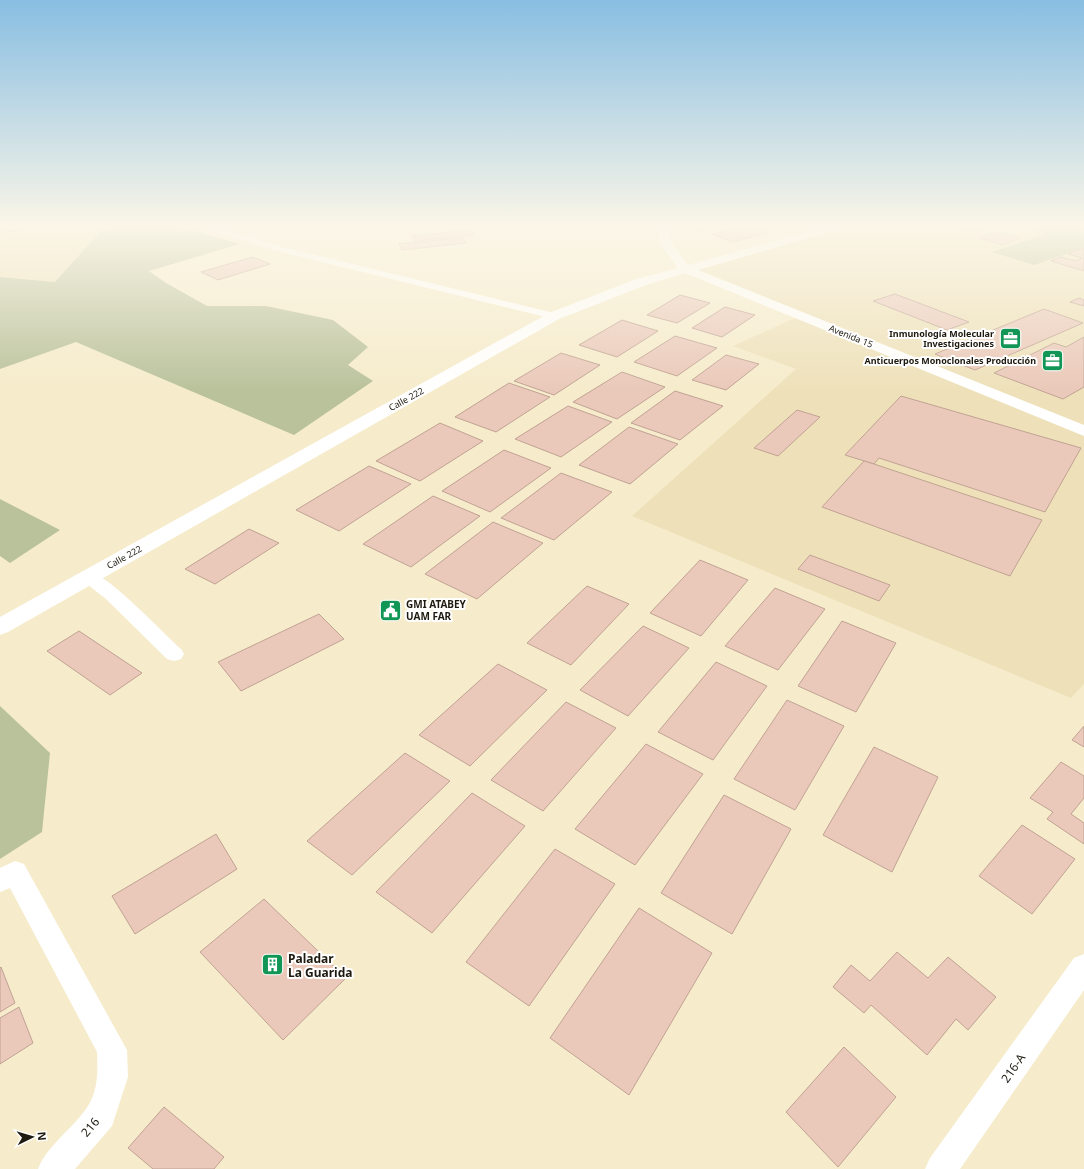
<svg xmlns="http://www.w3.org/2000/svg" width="1084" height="1169" viewBox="0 0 1084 1169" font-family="'Noto Sans',sans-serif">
	<rect width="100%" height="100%" fill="#f6eccc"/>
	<g fill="#eee1ba">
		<path d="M0 227H113L100 232 55 282 0 277Z"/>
		<path d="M836 227H1084V684L1071 698 632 516 796 369 733 346 795 318 892 353 685 269Z"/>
	</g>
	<g fill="#bac29c">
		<path d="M113 227H182L240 244 149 271 166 283 207 306H266L333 320 368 347 348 365 373 381 294 435 76 342 0 369V277L55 282 100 232Z"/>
		<path d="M1024 227H1084V248L1034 265 992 252 1046 234Z"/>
		<path d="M0 499 60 530 10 563 0 556Z"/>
		<path d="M0 706 50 753 42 832 0 859Z"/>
	</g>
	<g fill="#eac9ba" stroke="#c1a293">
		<path d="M0 227H25L20 231 0 232Z"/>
		<path d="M691 227H718L702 231Z"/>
		<path d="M741 227H757L771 232 732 242 712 234Z"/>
		<path d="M956 227H991L974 232Z"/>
		<path d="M471 230 475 235 415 241 412 236Z"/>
		<path d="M996 232 1020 238 1003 245 979 238Z"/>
		<path d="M462 238 466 243 402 250 399 244Z"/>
		<path d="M1084 248V271L1051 261 1061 257 1076 261 1082 258 1068 254Z"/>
		<path d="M253 257 270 264 218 280 201 272Z"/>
		<path d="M895 294 969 322 947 330 873 301Z"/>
		<path d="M680 295 710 303 677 323 647 315Z"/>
		<path d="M1079 298 1084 300V306L1070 302Z"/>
		<path d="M725 307 755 315 722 337 692 328Z"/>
		<path d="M1044 309 1083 323 975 370 935 354Z"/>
		<path d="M622 320 658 331 617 357 579 345Z"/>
		<path d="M675 336 717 348 677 376 634 362Z"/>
		<path d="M1084 337V387L1063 399 994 373 1054 343 1066 347Z"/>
		<path d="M561 353 600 365 554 395 514 381Z"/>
		<path d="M726 355 759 364 726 390 692 380Z"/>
		<path d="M622 372 665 387 617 419 573 402Z"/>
		<path d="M509 383 550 397 496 432 455 417Z"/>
		<path d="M675 391 723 406 680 440 631 423Z"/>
		<path d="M901 396 1081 448 1045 512 879 458 874 464 845 455Z"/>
		<path d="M568 406 612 422 561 457 515 439Z"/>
		<path d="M797 410 820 417 778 456 754 448Z"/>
		<path d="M440 423 483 441 420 481 376 461Z"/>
		<path d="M629 427 678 444 630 484 579 465Z"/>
		<path d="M504 450 551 468 490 512 442 491Z"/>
		<path d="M864 461 874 464 1042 520 1010 576 822 507Z"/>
		<path d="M369 466 411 484 339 531 296 510Z"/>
		<path d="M561 473 612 492 554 540 501 518Z"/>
		<path d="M433 496 480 516 411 567 363 544Z"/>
		<path d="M493 522 543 543 477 599 425 574Z"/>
		<path d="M249 529 279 543 215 584 185 569Z"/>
		<path d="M810 555 890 585 879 601 798 569Z"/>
		<path d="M700 560 748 580 701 636 650 613Z"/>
		<path d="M587 586 629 604 571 665 527 643Z"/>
		<path d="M775 588 825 609 778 670 725 646Z"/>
		<path d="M319 614 344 639 241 691 218 662Z"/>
		<path d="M842 621 896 643 856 712 798 686Z"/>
		<path d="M643 626 689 648 628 716 580 690Z"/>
		<path d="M79 631 142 673 110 695 47 651Z"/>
		<path d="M716 662 767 686 713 760 658 732Z"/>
		<path d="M498 664 547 690 470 766 419 735Z"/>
		<path d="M787 700 844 726 795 810 734 779Z"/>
		<path d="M566 702 616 728 543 811 491 780Z"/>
		<path d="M1084 726V747L1072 740Z"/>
		<path d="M646 744 703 774 635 865 575 829Z"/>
		<path d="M874 747 938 777 892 872 823 835Z"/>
		<path d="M405 753 450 781 352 875 307 841Z"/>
		<path d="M1061 762 1084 776V798L1071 814 1084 823V844L1047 819 1053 812 1030 798Z"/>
		<path d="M472 793 525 826 432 933 376 892Z"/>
		<path d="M724 795 791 829 732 934 661 893Z"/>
		<path d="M1022 825 1075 859 1032 914 979 876Z"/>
		<path d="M216 834 237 869 135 934 112 896Z"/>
		<path d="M555 849 615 884 529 1006 466 962Z"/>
		<path d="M264 899 346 978 283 1040 200 952Z"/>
		<path d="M639 908 712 953 629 1095 550 1038Z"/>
		<path d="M897 952 928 978 948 957 996 997 968 1030 956 1019 927 1055 871 1005 864 1013 833 987 851 965 870 981Z"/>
		<path d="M1 967 15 1003 0 1012V968Z"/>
		<path d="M19 1007 33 1043 0 1064V1018Z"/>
		<path d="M844 1047 896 1097 838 1167 786 1112Z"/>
		<path d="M164 1107 224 1157 214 1169H153L128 1148Z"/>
	</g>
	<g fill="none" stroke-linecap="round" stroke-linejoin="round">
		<g fill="#fff" fill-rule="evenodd">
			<path d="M203 227H217L283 247 558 314 560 316 554 319 277 251 205 229Z"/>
			<path d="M89 571C111 577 162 632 181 649L184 654 181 659 174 661 167 659 106 599 83 581 80 577 83 573Z"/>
			<path d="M15 861 24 864 127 1050 128 1077 112 1126 75 1169H38C48 1144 73 1129 88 1106 98 1091 98 1070 97 1052L10 888 0 892V868Z"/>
			<path d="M1084 954V990L960 1169H925L930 1158 1074 958Z"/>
		</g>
		<path fill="#fff" fill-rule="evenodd" d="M656 227H667L672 243 688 265 824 227H841L840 229 698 270 1084 425V436L685 273 646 285 559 319 8 632 0 635V617L549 313 636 279 678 268 660 243Z"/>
	</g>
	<linearGradient id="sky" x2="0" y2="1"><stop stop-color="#88bee2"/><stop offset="0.58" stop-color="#fbf6e8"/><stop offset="1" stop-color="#fbf6e8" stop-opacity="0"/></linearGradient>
	<rect width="1084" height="390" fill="url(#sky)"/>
	<defs>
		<symbol id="office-square" viewBox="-11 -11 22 22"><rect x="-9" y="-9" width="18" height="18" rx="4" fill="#129655" stroke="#fff"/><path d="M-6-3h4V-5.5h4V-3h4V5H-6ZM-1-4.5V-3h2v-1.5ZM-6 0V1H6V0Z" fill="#fff"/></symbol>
		<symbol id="civic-square" viewBox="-11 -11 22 22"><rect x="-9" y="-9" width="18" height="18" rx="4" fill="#129655" stroke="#fff"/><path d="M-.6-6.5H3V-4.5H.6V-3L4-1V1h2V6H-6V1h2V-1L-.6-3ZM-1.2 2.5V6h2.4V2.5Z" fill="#fff"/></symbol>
		<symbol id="building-square" viewBox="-11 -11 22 22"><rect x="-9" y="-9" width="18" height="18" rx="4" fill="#129655" stroke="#fff"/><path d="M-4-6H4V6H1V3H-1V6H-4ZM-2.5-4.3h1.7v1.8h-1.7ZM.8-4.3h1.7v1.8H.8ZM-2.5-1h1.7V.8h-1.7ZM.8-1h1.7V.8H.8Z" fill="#fff"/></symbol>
	</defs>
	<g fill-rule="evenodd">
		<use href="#office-square" x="998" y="326" width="25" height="25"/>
		<use href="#office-square" x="1040" y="348" width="25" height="25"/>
		<use href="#civic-square" x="378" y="598" width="25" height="25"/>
		<use href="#building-square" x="260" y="952" width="25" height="25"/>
	</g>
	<g text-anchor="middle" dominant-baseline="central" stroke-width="4" stroke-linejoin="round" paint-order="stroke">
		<g font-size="9" font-weight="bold" fill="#1e1a0f" stroke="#fff" text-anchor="end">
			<text x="994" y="333">Inmunología Molecular<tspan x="994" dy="10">Investigaciones</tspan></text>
			<text x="1036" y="360">Anticuerpos Monoclonales Producción</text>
		</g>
		<g font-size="9" fill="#1e1a0f" stroke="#fff">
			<text transform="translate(851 336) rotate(22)">Avenida 15</text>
			<text transform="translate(406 399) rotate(-29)">Calle 222</text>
			<text transform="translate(124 557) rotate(-29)">Calle 222</text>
		</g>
		<g font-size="10" font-weight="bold" fill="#1e1a0f" stroke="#fff" text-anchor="start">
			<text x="406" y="604">GMI ATABEY<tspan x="406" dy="12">UAM FAR</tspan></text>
		</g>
		<g font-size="12" font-weight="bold" fill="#1e1a0f" stroke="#fff" text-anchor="start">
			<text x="288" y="958">Paladar<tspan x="288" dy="14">La Guarida</tspan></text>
		</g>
		<g font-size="12" fill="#1e1a0f" stroke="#fff">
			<text transform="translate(1013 1068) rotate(-55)">216-A</text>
			<text transform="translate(90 1127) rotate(-50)">216</text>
		</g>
	</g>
	<g transform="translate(32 1137) rotate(85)" stroke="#ffffff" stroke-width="3" paint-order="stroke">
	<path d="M0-3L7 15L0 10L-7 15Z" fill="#1e1a0f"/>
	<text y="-6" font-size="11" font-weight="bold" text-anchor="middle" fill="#1e1a0f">N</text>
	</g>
</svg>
